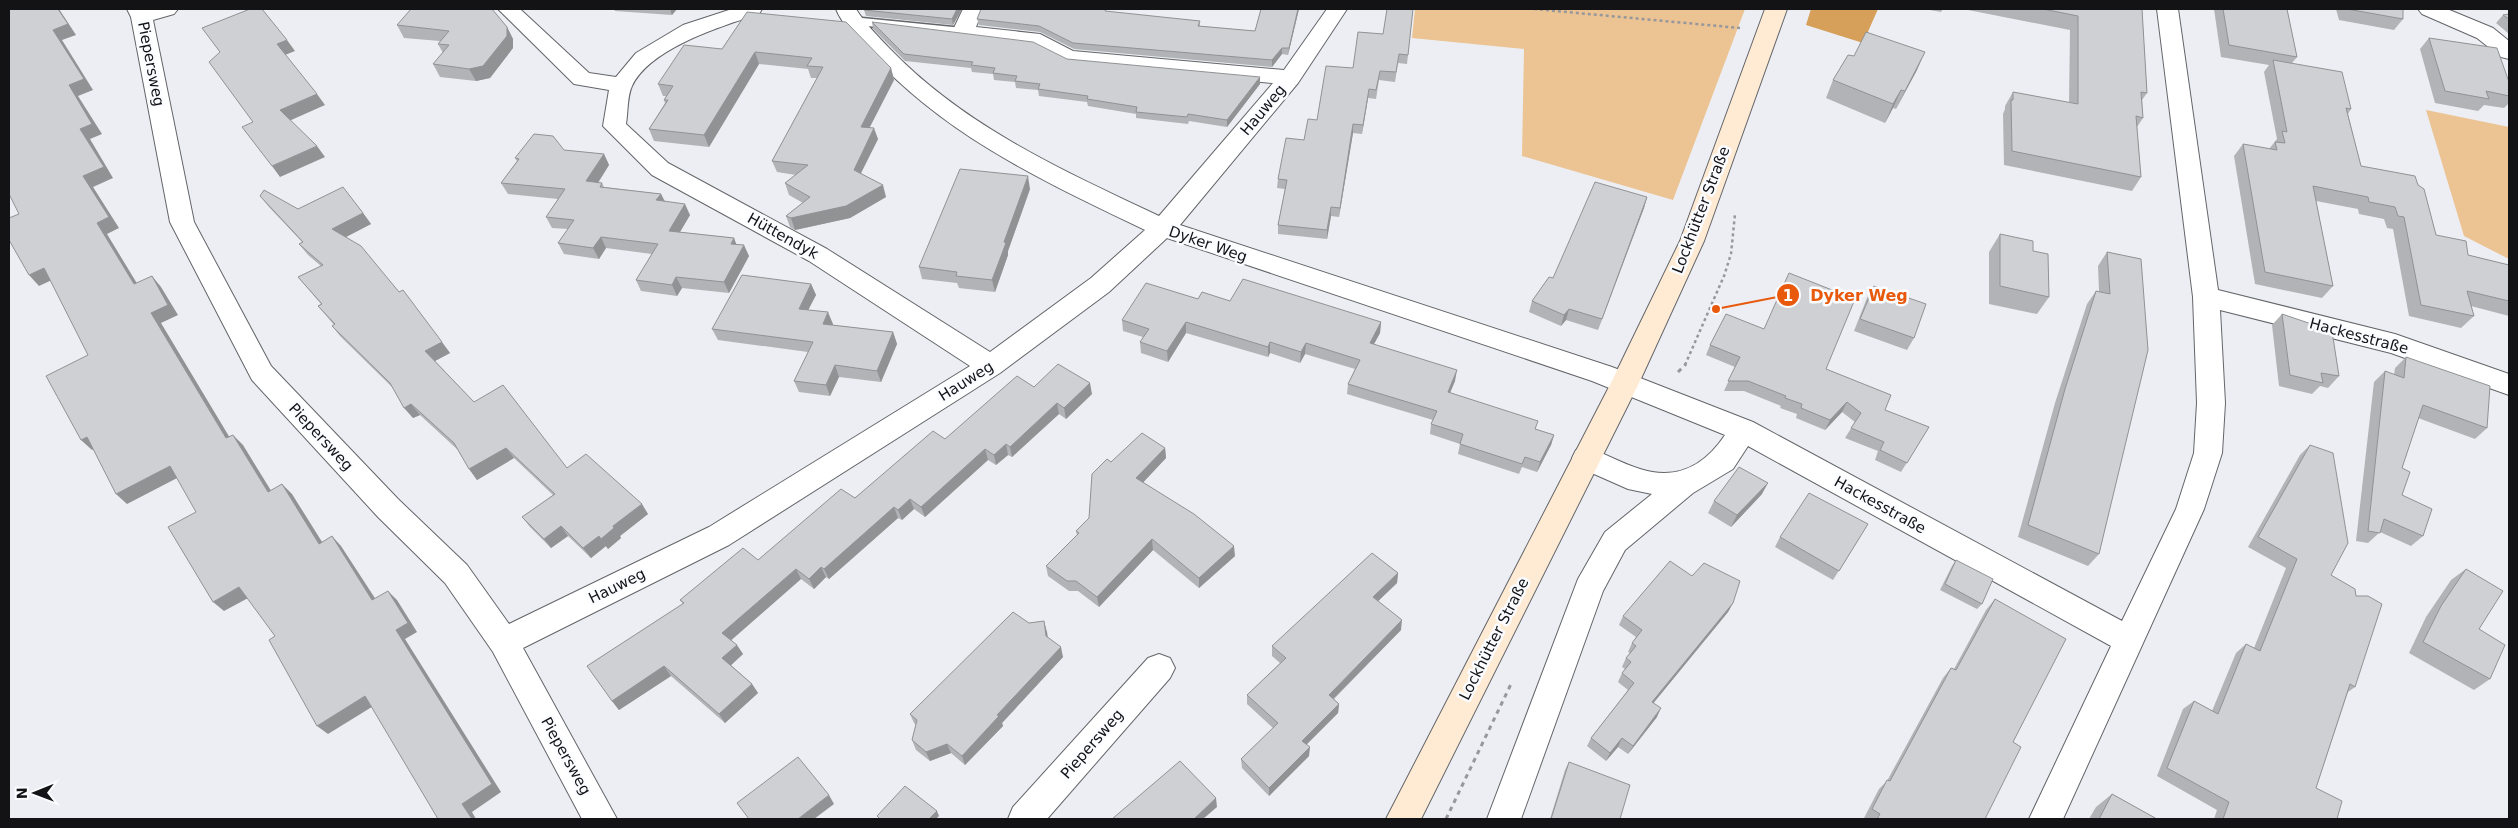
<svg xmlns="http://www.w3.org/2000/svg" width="2518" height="828" viewBox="0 0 2518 828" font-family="'DejaVu Sans',sans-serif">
	<rect width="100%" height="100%" fill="#eceef3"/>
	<g fill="#ecc392">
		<path d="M1415 9H1745L1673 200 1522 156 1524 49 1412 38Z"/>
		<path d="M2426 110 2509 127V259L2464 236Z"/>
	</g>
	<path fill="#d69f5a" d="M1811 9H1878L1863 43 1806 25Z"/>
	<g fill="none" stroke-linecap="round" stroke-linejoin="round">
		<defs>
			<path id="lane" d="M852 17 963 28 969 32 963 36 848 24 846 21Z"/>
			<g id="street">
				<path d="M127 9H178L174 14 153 20 194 222 271 366 398 499 467 565 509 624 709 527 970 366 809 261 652 175 603 126 609 90 574 84 498 9H520L589 73 616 77 636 53 683 25 732 9H762L759 14C722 26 650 48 632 86 627 96 628 113 626 124L668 163 827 249 990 352 1091 278 1145 230C1044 181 948 138 870 53 857 39 843 26 836 9H856C865 24 878 36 890 49 965 127 1064 171 1159 216L1273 83 1068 64 1035 47 963 39 955 37 952 32 963 9H983L976 27 1040 34 1073 51 1284 70 1327 9H1347L1298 83 1180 225 1612 367 1753 422 2122 621 2176 509 2194 453 2197 403 2193 297 2157 9H2178L2218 290 2395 334 2509 374V395L2391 353 2220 310 2225 403 2222 453 2204 509 2063 819H2029L2111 646 1748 446 1733 469 1693 493 1625 550 1603 591 1521 819H1487L1578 579 1605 532 1652 494 1628 489 1576 466 1572 458 1576 450 1586 447C1604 453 1621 463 1640 469 1677 481 1705 465 1725 435L1592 381 1167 238 1109 292 1000 373 729 545 523 648 617 819H582L493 652 445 583 378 517 252 380 170 222 131 17Z"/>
				<path d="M2418 9H2447L2493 28 2509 41V59L2501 57 2477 38 2422 14Z"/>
				<path d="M1159 654 1170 658 1175 668 1170 678 1047 819H1008L1013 807 1148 658Z"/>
			</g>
			<path id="secondary" d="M1765 9H1787L1704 241 1639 383 1421 819H1386L1611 383 1680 241Z"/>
		</defs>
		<use href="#lane" stroke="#636569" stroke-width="3"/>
		<use href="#street" stroke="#636569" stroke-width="2"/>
		<use href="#secondary" stroke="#636569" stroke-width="2"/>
		<g stroke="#97989c" stroke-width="2.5" stroke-dasharray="3 3" stroke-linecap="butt">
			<path d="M1534 9 1740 28"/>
			<path d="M1685 365 1724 276 1731 254 1735 214"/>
		</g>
		<g stroke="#97989c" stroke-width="3" stroke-dasharray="4.5 4.5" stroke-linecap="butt">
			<path d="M1678 372 1686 364"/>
			<path d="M1446 819 1512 682"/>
		</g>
		<use href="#lane" fill="#fff" fill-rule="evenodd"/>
		<use href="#street" fill="#fff" fill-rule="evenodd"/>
		<use href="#secondary" fill="#ffebd3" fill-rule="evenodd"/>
	</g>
	<g fill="#b1b3b6">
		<path d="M614 9H677L672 15 615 11Z"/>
		<path d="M962 9 953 25 866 16 864 10Z"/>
		<path d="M1261 9H1299L1288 55 1282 54 1272 67 1074 49 1040 32 979 25 977 19 1108 12 1200 21V26L1255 31Z"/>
		<path d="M1413 9 1407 64 1398 63 1395 82 1379 80 1376 99 1368 98 1362 134 1353 133 1339 217 1331 216 1327 239 1278 234V225L1285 189 1277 188 1278 179 1317 120 1383 34Z"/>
		<path d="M1924 9H1943L1941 12Z"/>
		<path d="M1963 9H2142L2147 93 2142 100 2143 118 2137 127 2141 177 2132 191 2004 165 2003 114 2005 109V106L2013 92 2069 103 2070 30Z"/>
		<path d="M2214 9H2287L2297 57 2292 63 2351 109 2348 114 2361 166 2436 235 2468 255 2509 265V316L2471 306 2474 316 2461 328 2409 316 2393 229 2387 228 2384 219 2359 214 2358 209 2316 201 2333 286 2322 298 2255 284 2234 156 2243 144 2269 149 2277 139 2264 72 2269 65 2221 57Z"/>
		<path d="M2336 9H2403V19L2394 30 2339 20Z"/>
		<path d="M747 12 891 68 894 80 870 127 878 139 861 173 886 197 850 218 795 230 790 227 786 216 803 203 789 195 785 183 796 175 777 172 772 161 817 78H811L808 69 759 64 709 147 654 141 649 129 665 103 664 100 666 96H663L658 84 722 49Z"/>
		<path d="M2509 14V34L2496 23 2503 15Z"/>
		<path d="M872 22 1067 59 1260 84 1227 127 1189 121 1188 124 1136 118V114L1088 106 1087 102 1039 96 1038 90 1016 88 1015 82 994 80 993 74 972 72 971 68 905 61 873 29Z"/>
		<path d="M397 25 507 27 513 39V48L490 78 476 81 440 77 433 64 443 53 438 44 440 41 404 38Z"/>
		<path d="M2429 38 2509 82V103L2504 108 2484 105 2478 111 2435 103 2420 49Z"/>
		<path d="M1854 56 1917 70 1896 109 1893 108 1885 123 1826 98 1833 80Z"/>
		<path d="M564 150 604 154 609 165 598 183H602L604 187 661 194 665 201 690 215 680 232 734 238 736 244 749 256 729 293 682 288 677 296 641 291 636 280 652 254 606 248 599 259 564 254 558 243 568 229 552 228 546 217 558 199 508 194 501 183 517 161 515 158Z"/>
		<path d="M1030 189 1008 251V255L995 292 959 288 957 283 922 279 919 267Z"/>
		<path d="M260 196 298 209 363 213 371 224 346 237 399 292 450 353 435 361 474 402 567 468 648 514 620 536 621 538 608 549 606 546 591 558 568 536 551 548 530 527 522 517 553 495 514 458 477 480 458 450 420 415 413 418 393 388 340 336 332 326 334 325 318 306 321 304 298 277 321 266 308 255 299 244 302 242 269 207Z"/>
		<path d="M1647 197 1644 208 1598 330 1566 320 1561 326 1529 312 1532 301 1553 278Z"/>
		<path d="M2000 234 2033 251 2049 297 2037 314 1989 304V252Z"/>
		<path d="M2107 252 2141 259 2099 554 2088 566 2018 537 2055 403 2087 304 2096 291H2099L2098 266Z"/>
		<path d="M811 284 816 295 808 310 833 324 832 325 893 332 897 344 881 382 839 377 830 396 799 392 794 381 808 352 718 340 712 329Z"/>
		<path d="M1874 286 1914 338 1907 350 1854 331 1867 298Z"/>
		<path d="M1198 299 1230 301 1381 322 1380 333 1374 344 1455 381 1450 393 1536 429 1554 435 1551 445 1537 472 1522 467 1519 474 1458 454 1460 444 1430 434 1431 424 1433 420 1347 394 1348 384 1355 369 1305 354 1300 363 1270 353 1268 357 1186 333 1168 362 1141 353 1140 342 1143 337 1123 331 1122 320Z"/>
		<path d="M2282 314 2339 376 2328 388 2320 386 2312 394 2279 386 2272 325Z"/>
		<path d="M1710 345 1826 369 1885 410 1929 427 1901 472 1875 460 1878 451 1845 438 1855 422 1842 412 1825 430 1796 418 1797 414 1780 408 1781 406 1744 391H1724L1735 367 1706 355Z"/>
		<path d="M2406 357 2487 428 2475 439 2418 418 2402 468V495L2423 536 2411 546 2380 532 2368 543 2356 541 2374 382 2385 371 2394 375 2395 368Z"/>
		<path d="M1034 387 1092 394 1066 419 1059 414 1012 457 1008 455 996 465 988 460 925 517 914 509 902 520 898 518 829 579 826 577 814 589 801 579 731 640 743 654 731 665 752 684 758 693 725 723 671 676 619 710 612 701 683 604 680 600 758 560 945 439Z"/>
		<path d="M2310 445 2331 575 2355 687 2348 692 2316 788 2337 819H2214L2217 810 2157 776 2183 709 2194 701 2212 711 2236 653 2246 644 2254 648 2286 568 2248 547 2300 455Z"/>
		<path d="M1165 448 1166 458 1143 482 1235 556 1199 588 1153 550 1099 607 1078 591H1069L1048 576 1046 566 1077 535 1076 531 1089 518 1111 462Z"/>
		<path d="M1762 494 1731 527 1708 513 1714 501Z"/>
		<path d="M1868 524 1833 580 1775 547 1780 537Z"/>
		<path d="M1956 560 1982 604 1977 609 1940 590 1952 566Z"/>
		<path d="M2466 569 2490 679 2474 690 2409 653 2426 617 2451 580Z"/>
		<path d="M1398 573 1397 583 1378 601 1401 630 1334 699 1339 704 1338 713 1306 745 1309 756 1269 796 1242 768 1241 759 1273 728 1247 704V695L1280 663 1272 656V646Z"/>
		<path d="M1995 599 2013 742 1985 819H1865L1864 818 1879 789 1887 781 1943 678 1951 668 1954 669 1986 610Z"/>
		<path d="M1733 603 1728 612 1653 703 1657 717 1628 754 1618 747 1606 761 1587 746 1591 738 1628 690 1618 682 1622 673 1625 669 1622 667 1626 658 1630 653 1628 652 1632 643 1636 637 1619 625 1623 616Z"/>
		<path d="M1029 623 1047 632 1048 637 1063 657 1002 723 1003 726 965 765 951 753 930 761 916 750 912 740 916 725 914 723 910 714Z"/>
		<path d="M1569 762 1620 819H1550L1565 770Z"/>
		<path d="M2112 794 2157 819H2089L2096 807Z"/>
	</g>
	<g fill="#909294">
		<path d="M58 9H59L76 35 62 40 93 90 78 96 102 134 90 139 113 178 93 187 119 228 107 234 144 295 134 284 97 223 83 176 69 85 53 30Z"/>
		<path d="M670 9H677L672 15Z"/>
		<path d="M957 9H962L953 25 952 19Z"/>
		<path d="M1298 9H1299L1288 55 1289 48Z"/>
		<path d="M507 27 513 39V48L490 78 476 81 469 69Z"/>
		<path d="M287 40 295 51 285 55 277 44Z"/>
		<path d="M1282 48V54L1272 67V60Z"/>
		<path d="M755 52 759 64 709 147 704 135Z"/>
		<path d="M1925 52 1917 70 1896 109 1905 91Z"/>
		<path d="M891 68 894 80 864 138 861 127Z"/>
		<path d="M1260 77V84L1227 127V120Z"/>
		<path d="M1369 89 1368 98 1362 134 1363 125Z"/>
		<path d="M1901 90 1893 108 1885 123 1893 104Z"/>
		<path d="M317 94 325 105 289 121 280 110Z"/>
		<path d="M1353 124V133L1339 217 1340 208Z"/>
		<path d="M874 128 878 139 857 181 854 170Z"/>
		<path d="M317 146 325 157 280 177 272 166Z"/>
		<path d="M604 154 609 165 592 192 586 181Z"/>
		<path d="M1028 176 1030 189 1008 251V255L995 292 992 280 1004 242Z"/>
		<path d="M883 185 886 197 850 218 795 230 791 218Z"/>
		<path d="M661 194 666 205 656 200Z"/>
		<path d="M1647 197 1644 208 1598 330 1602 319Z"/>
		<path d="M685 204 690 215 674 242 669 231Z"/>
		<path d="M1331 207V216L1327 239V230Z"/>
		<path d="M363 213 371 224 340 240 332 229Z"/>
		<path d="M601 237 606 248 599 259 593 248Z"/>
		<path d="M734 238 738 249 731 244Z"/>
		<path d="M744 245 749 256 729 293 724 282Z"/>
		<path d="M44 268 54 279 39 286 29 275Z"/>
		<path d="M152 276 161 287 178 315 161 323 236 448 226 438 151 313Z"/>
		<path d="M676 277 682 288 677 296 672 285Z"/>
		<path d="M811 284 816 295 803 320 799 309Z"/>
		<path d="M1569 309 1566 320 1561 326 1564 315Z"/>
		<path d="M828 312 833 324 827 335 823 324Z"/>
		<path d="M1186 322V333L1168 362 1167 351Z"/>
		<path d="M1381 322 1380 333 1369 353 1370 343Z"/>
		<path d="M893 332 897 344 881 382 877 371Z"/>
		<path d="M442 342 450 353 433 362 425 351Z"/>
		<path d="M1270 342V353L1268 357V347Z"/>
		<path d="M1306 343 1305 354 1300 363 1301 352Z"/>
		<path d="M835 365 839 377 830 396 826 385Z"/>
		<path d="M1457 370 1455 381 1446 402 1448 392Z"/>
		<path d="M1090 383 1092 394 1066 419 1064 408Z"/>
		<path d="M1847 402 1842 412 1825 430 1830 420Z"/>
		<path d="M1057 403 1059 414 1012 457 1010 447Z"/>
		<path d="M411 404 420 415 413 418 404 408Z"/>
		<path d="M233 435 243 445 278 502 268 492Z"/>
		<path d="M1554 435 1551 445 1537 472 1540 462Z"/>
		<path d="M87 437 98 447 92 450 81 440Z"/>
		<path d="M1006 444 1008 455 996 465 994 455Z"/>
		<path d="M506 448 514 458 477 480 469 469Z"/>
		<path d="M1165 448 1166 458 1138 488 1136 478Z"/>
		<path d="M985 449 988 460 925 517 921 507Z"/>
		<path d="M170 466 181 476 127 504 116 494Z"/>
		<path d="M1768 483 1762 494 1731 527 1737 515Z"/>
		<path d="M282 484 292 494 329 553 319 544Z"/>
		<path d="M910 499 914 509 902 520 898 510Z"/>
		<path d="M642 504 648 514 620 536 621 538 608 549 601 539 613 526Z"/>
		<path d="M894 507 898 518 829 579 824 569Z"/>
		<path d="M561 526 568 536 551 548 544 539Z"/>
		<path d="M332 536 341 546 382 609 372 600Z"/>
		<path d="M599 536 606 546 591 558 583 548Z"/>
		<path d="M1152 539 1153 550 1099 607 1097 597Z"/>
		<path d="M1234 546 1235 556 1199 588V578Z"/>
		<path d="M821 567 826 577 814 589 809 579Z"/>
		<path d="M796 569 801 579 728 643 722 633Z"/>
		<path d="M1398 573 1397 583 1372 607 1373 597Z"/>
		<path d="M239 587 250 597 224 611 213 602Z"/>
		<path d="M388 591 397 600 417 632 405 639 501 792 472 812 476 819H472L462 804 396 630Z"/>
		<path d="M1733 603 1728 612 1647 711 1652 702Z"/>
		<path d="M1402 620 1401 630 1328 704 1329 695Z"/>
		<path d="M1044 621 1047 632 1048 646 1046 636Z"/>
		<path d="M737 645 743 654 728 668 722 658Z"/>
		<path d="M1061 647 1063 657 1002 723 1003 726 965 765 962 756 997 715Z"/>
		<path d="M664 666 671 676 619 710 612 701Z"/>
		<path d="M752 684 758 693 725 723 719 714Z"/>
		<path d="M365 696 375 705 328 734 317 726Z"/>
		<path d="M1339 704 1338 713 1301 750 1302 741Z"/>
		<path d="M1661 708 1657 717 1628 754 1633 746Z"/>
		<path d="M1622 738 1618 747 1606 761 1610 753Z"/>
		<path d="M947 744 951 753 930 761 926 752Z"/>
		<path d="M1310 747 1309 756 1269 796V788Z"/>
		<path d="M829 795 834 804 814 819H798Z"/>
		<path d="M1216 798 1217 807 1203 819H1194Z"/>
		<path d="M937 811 939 816 936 819H929Z"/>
	</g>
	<g fill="#ced0d4" stroke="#909294">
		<path d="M9 9H58L68 24 53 30 84 79 69 85 92 124 80 129 104 167 83 176 109 217 97 223 134 284 152 276 168 305 151 313 226 438 233 435 268 492 282 484 319 544 332 536 372 600 388 591 408 623 396 630 492 784 462 804 472 819H438L365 696 317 726 269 640 275 636 239 587 213 602 168 527 196 512 170 466 116 494 87 437 81 440 46 376 88 355 44 268 29 275 9 240V218L19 214 9 194Z"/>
		<path d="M250 9H262L287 40 277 44 317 94 280 110 317 146 272 166 242 127 253 122 209 62 220 52 202 28Z"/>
		<path d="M411 9H492L507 27V36L483 66 469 69 433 64 449 45 438 44 449 31 397 25Z"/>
		<path d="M865 9H957L952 19 864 10Z"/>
		<path d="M981 9H1106L1105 11 1200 21 1198 26 1255 31 1261 9H1298L1289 48H1282L1272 60 1073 43 1039 26 977 19Z"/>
		<path d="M1387 9H1413L1408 55 1399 54 1396 72 1380 71 1376 90 1369 89 1363 125 1353 124 1340 208 1331 207 1327 230 1278 225 1287 180 1278 179 1286 138 1304 140 1308 119 1317 120 1326 66 1353 68 1358 32 1383 34Z"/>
		<path d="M2043 9H2142L2147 93 2141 92 2143 118 2136 116 2141 177 2012 151 2011 100H2013V92L2078 104V16Z"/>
		<path d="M2223 9H2287L2297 57 2229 45Z"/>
		<path d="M2347 9H2403V19Z"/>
		<path d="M747 12 846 22 891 68 861 127 874 128 854 170 883 185 846 206 791 218 786 216 810 197 785 183 808 165 772 161 823 67 807 66 812 58 755 52 704 135 649 129 668 100H664L673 86 658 84 684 45 722 49Z"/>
		<path d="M2509 14V19L2503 15Z"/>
		<path d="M872 22 1033 42 1067 59 1260 77 1227 120 1188 114 1187 117 1136 112 1137 107 1087 99 1088 96 1038 89 1040 84 1015 81 1017 76 993 73 995 68 971 65 973 62 904 54Z"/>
		<path d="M1866 32 1925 52 1905 91 1901 90 1893 104 1833 80 1848 55 1854 56Z"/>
		<path d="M2429 38 2497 48 2509 82V96L2486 91 2489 99 2445 91Z"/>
		<path d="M2273 60 2342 72 2351 109 2346 108 2361 166 2415 176 2418 185 2424 189 2436 235 2466 241 2468 255 2509 265V301L2467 291 2474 316 2421 305 2404 217 2398 216 2395 207 2369 202 2368 197 2313 186 2333 286 2265 272 2243 144 2277 150 2275 142 2285 143 2282 131 2287 132Z"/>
		<path d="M534 134 553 136 564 150 604 154 586 181 602 183 600 187 661 194 656 200 685 204 669 231 734 238 731 244 744 245 724 282 676 277 672 285 636 280 658 244 601 237 593 248 558 243 574 220 546 217 565 189 501 183 519 159 515 158Z"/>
		<path d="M960 169 1028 176 1004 242 1006 243 992 280 956 276 957 272 919 267Z"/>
		<path d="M1595 182 1647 197 1602 319 1569 309 1564 315 1532 301 1549 277 1553 278Z"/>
		<path d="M343 187 363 213 332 229 361 246 399 292 403 290 442 342 425 351 474 402 503 385 567 468 586 454 642 504 613 526 614 528 601 539 599 536 583 548 561 526 544 539 522 517 555 494 506 448 469 469 454 443 411 404 404 408 390 383 332 326 335 324 318 306 322 304 298 277 323 265 299 244 303 242 260 196 264 190 298 209Z"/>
		<path d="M2000 234 2033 241V251L2048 254 2049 297 2000 286Z"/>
		<path d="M2107 252 2141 259 2148 350 2099 554 2028 525 2065 389 2096 291 2110 294Z"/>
		<path d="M1789 273 1855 299 1826 369 1891 395 1885 410 1929 427 1907 463 1880 450 1884 442 1851 428 1861 413 1847 402 1830 420 1801 408 1802 404 1785 398 1786 396 1748 381H1728L1740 357 1710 345 1726 314 1764 329Z"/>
		<path d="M742 275 811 284 799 309 828 312 823 324 893 332 877 371 835 365 826 385 794 381 813 342 712 329Z"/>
		<path d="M1243 279 1381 322 1370 343 1457 370 1448 392 1538 421 1535 429 1554 435 1540 462 1525 457 1522 464 1460 444 1463 434 1431 424 1437 411 1348 384 1360 360 1306 343 1301 352 1270 342 1268 347 1186 322 1167 351 1140 342 1149 329 1122 320 1146 283 1198 299 1202 292 1230 301Z"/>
		<path d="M1874 286 1926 304 1914 338 1860 319Z"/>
		<path d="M2282 314 2332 331 2339 376 2321 373 2323 383 2290 375Z"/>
		<path d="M2406 357 2490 386 2487 428 2423 405 2402 468 2410 472 2402 495 2432 509 2423 536 2384 519 2380 533 2368 531 2385 371 2404 378Z"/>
		<path d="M1058 364 1090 383 1064 408 1057 403 1010 447 1006 444 994 455 985 449 921 507 910 499 898 510 894 507 824 569 821 567 809 579 796 569 722 633 737 645 722 658 752 684 719 714 664 666 612 701 587 666 684 603 680 600 743 548 758 560 841 489 855 498 933 431 945 439 1017 376 1034 387Z"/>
		<path d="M1142 433 1165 448 1136 478 1194 514 1234 546 1199 578 1152 539 1097 597 1076 581H1067L1046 566 1079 533 1076 531 1089 518 1092 474 1107 459 1111 462Z"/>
		<path d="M2310 445 2333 453 2348 543 2331 575 2355 589 2356 596H2368L2382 604 2355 687 2350 684 2316 788 2342 801 2337 819H2223L2229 802 2167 768 2194 701 2218 714 2246 644 2260 651 2297 559 2258 537Z"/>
		<path d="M1739 467 1768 483 1737 515 1714 501Z"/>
		<path d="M1809 493 1868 524 1839 571 1780 537Z"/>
		<path d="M1372 553 1398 573 1373 597 1402 620 1329 695 1339 704 1302 741 1310 747 1269 788 1241 759 1278 723 1247 695 1286 658 1272 646Z"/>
		<path d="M1956 560 1993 579 1982 604 1945 584Z"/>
		<path d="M1670 561 1692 576 1704 563 1740 581 1733 603 1652 702 1661 708 1633 746 1622 738 1610 753 1591 738 1634 683 1622 673 1631 662 1626 658 1636 646 1632 643 1642 630 1623 616Z"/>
		<path d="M2466 569 2503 591 2479 629 2505 645 2490 679 2423 642 2441 606Z"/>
		<path d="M1995 599 2066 639 2013 742 2021 747 1985 819H1877L1880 814 1872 809 1887 780 1890 781 1951 668 1956 670Z"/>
		<path d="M1013 612 1029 623 1044 621 1046 636 1061 647 997 715 999 716 962 756 947 744 926 752 912 740 917 720 910 714Z"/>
		<path d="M798 757 829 795 798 819H749L737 803Z"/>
		<path d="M1180 761 1216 798 1194 819H1112Z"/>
		<path d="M1569 762 1630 785 1620 819H1551Z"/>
		<path d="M905 786 937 811 929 819H880L877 816Z"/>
		<path d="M2112 794 2157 819H2099Z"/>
	</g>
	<g text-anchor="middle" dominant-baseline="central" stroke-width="5" stroke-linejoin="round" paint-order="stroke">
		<g font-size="15" fill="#131315" stroke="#fafcff">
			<text transform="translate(151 64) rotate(79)">Piepersweg</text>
			<text transform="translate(1263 110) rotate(-50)">Hauweg</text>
			<text transform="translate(1701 210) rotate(-69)">Lockhütter Straße</text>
			<text transform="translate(783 236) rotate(29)">Hüttendyk</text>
			<text transform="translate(1208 244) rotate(19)">Dyker Weg</text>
			<text transform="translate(2359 336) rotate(15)">Hackesstraße</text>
			<text transform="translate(966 381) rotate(-32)">Hauweg</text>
			<text transform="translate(321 437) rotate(47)">Piepersweg</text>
			<text transform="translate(1880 505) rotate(29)">Hackesstraße</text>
			<text transform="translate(617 586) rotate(-26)">Hauweg</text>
			<text transform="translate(1494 639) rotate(-63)">Lockhütter Straße</text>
			<text transform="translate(1092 744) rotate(-49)">Piepersweg</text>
			<text transform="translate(566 756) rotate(61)">Piepersweg</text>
		</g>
	</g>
	<path fill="none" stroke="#e8590c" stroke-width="2" d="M1716 309L1788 295"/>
	<g fill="#e8590c" stroke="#fafcff" stroke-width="2">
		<circle cx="1716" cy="309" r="5"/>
		<circle cx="1788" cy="295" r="12"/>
	</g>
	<g font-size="15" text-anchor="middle" font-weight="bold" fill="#fff">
		<text x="1788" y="301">1</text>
	</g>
	<g font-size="16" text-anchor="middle" font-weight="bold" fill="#e8590c" stroke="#fafcff" stroke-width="5" stroke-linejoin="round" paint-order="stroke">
		<text x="1859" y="301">Dyker Weg</text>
	</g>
	<rect width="2518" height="828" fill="none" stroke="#131315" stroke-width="20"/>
	<g transform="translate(35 793) rotate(269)" stroke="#fafcff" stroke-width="4" paint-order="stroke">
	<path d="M0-4L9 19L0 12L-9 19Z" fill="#131315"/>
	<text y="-8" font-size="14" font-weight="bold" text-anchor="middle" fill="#131315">N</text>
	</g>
</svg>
